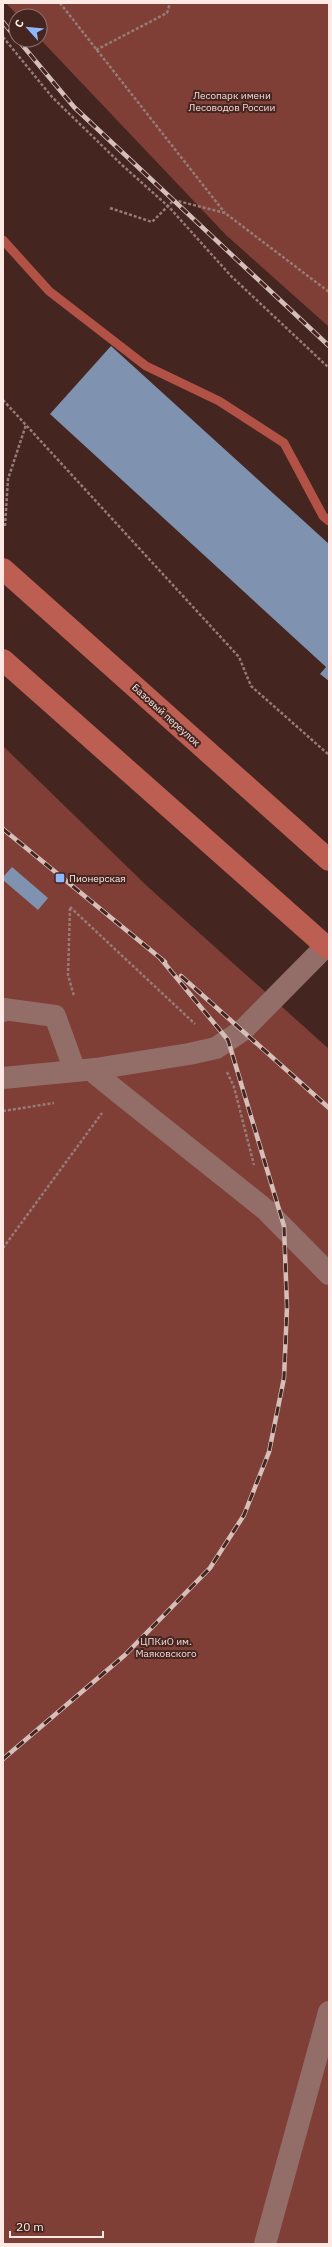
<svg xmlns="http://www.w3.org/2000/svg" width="332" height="2247" viewBox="0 0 332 2247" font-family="'IBM Plex Sans',sans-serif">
	<rect width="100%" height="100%" fill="#452520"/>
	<g fill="#7f3f36">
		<path d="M6 3H329V327L226 235 40 39V16H18Z"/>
		<path d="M3 746 148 887 329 1049V2244H3Z"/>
	</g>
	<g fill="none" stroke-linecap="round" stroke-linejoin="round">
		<path stroke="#b25246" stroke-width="9" d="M3 240 49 291 146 366 219 401 284 443 323 516 329 521"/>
	</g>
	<g fill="#7f92b0">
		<path d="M111 346 329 544V681L320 674 326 667 50 414Z"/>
		<path d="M12 867 48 898 38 910 3 880V877Z"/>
	</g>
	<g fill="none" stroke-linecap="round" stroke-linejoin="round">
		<g stroke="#977b76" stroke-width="2.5" stroke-dasharray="3 2" stroke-linecap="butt">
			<path d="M60 3 225 213"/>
			<path d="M3 37 52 97 122 165 169 207 231 276 329 368"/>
			<path d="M96 50 167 13 170 3"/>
			<path d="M110 208 152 222 174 200 225 213 329 292"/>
			<path d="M3 400 239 657 251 686 329 755"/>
			<path d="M5 526 8 479 26 425"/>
			<path d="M70 907 195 1024"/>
			<path d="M70 908 68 975 74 996"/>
			<path d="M227 1072 234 1087 254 1165"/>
			<path d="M3 1111 54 1103"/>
			<path d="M3 1248 102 1113"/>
		</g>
		<g stroke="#936d67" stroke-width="22">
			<path d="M3 1011 4 1009 55 1016 75 1071"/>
			<path d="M95 1069 96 1074 118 1092 266 1210 329 1274"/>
			<path d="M3 1078 95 1069 189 1054 216 1048 243 1030 326 946"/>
			<path d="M265 2244 329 2012"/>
		</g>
		<g stroke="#bd5e53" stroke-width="22">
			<path d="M3 569 329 860"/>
			<path d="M3 660 329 949"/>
		</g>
		<defs>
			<g id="rail">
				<path d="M3 22 16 38"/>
				<path d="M18 40 74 107 329 346"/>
				<path d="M3 829 165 962"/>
				<path d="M181 976 329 1108"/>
				<path d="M3 1759 125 1655 210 1568 244 1515 269 1452 284 1378 287 1307 284 1226 228 1040 161 959"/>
			</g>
		</defs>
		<use href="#rail" stroke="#d6beb9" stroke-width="4.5"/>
		<use href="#rail" stroke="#452520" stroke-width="3" stroke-dasharray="9" stroke-linecap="butt"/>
	</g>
	<rect fill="#8db9fc" stroke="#452520" stroke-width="1.5" x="55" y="873" width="10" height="10" rx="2"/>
	<g text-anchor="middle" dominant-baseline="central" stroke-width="4" stroke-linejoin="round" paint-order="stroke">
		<g font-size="10" fill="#f6dbd6" stroke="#452520">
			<text x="232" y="95">Лесопарк имени<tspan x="232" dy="12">Лесоводов России</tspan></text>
			<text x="166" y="1641">ЦПКиО им.<tspan x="166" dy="12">Маяковского</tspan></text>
		</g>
		<g font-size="10" fill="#ffe9e5" stroke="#452520">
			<text transform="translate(166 715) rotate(42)">Базовый переулок</text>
		</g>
		<g font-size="10" fill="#ffe9e5" stroke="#452520" text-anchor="start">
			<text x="69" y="878">Пионерская</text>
		</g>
	</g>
	<rect width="332" height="2247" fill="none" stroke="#ffe9e5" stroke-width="8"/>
	<g transform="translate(28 28) rotate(297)"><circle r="19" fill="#452520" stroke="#8f736f"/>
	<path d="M0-3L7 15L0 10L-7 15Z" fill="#8db9fc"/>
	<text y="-6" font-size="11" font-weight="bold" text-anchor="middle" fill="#ffe9e5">С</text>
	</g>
	<path d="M10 2231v6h93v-6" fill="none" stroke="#ffe9e5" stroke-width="2"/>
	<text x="16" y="2231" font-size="12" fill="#ffe9e5" stroke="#452520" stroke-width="3" paint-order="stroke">20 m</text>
</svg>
